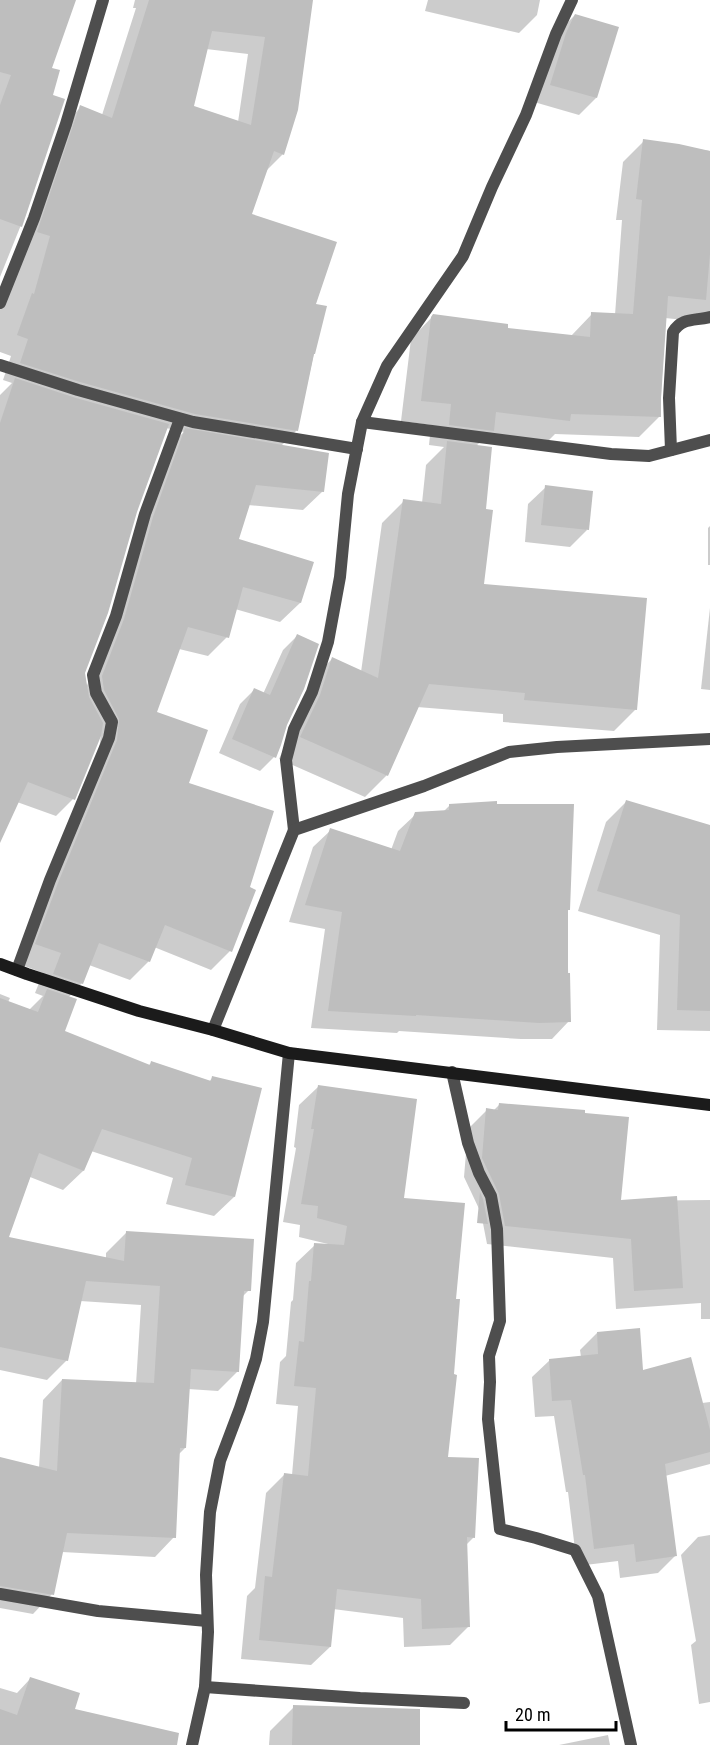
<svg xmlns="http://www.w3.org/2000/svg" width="710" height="1745" viewBox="0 0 710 1745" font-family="'Roboto Condensed',sans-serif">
	<rect width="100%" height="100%" fill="#fff"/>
	<g fill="#0003" fill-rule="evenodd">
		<path d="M0 0H74L50 69 25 215 0 277Z"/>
		<path d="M135 0H312L283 154 266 171 250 215 314 305V353L297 430 281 446 323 491 303 510 248 505 237 540 312 563 300 603 280 622 235 609 227 637 208 656 179 649 155 713 187 784 230 951 211 970 154 947 149 961 130 980 89 965 82 983 68 998 56 1029 148 1066 151 1063 209 1082 212 1078 260 1089 234 1197 214 1216 166 1204 173 1178 91 1151 83 1171 63 1190 30 1177 7 1239 106 1259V1253L126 1233 249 1290 242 1297 238 1371 218 1391 188 1389 185 1448 179 1454 174 1537 155 1557 62 1552 52 1594 33 1614 0 1608V1459L39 1468 43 1400 62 1380 136 1384 141 1305 80 1301 67 1360 47 1380 0 1370V1108L24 1015 43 996 35 993 43 973 17 963 98 760 101 733 73 799 56 816 17 802 0 840V395L12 383 3 380 11 356 0 352V301L63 125 81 107 102 115 136 8H133ZM206 49 248 54 238 122 192 107ZM166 428 184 432 166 449 105 640 86 688 84 672 136 511Z"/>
		<path d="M428 0H540L537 15 519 33 425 11Z"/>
		<path d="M575 15 596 98 579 115 534 102 558 32Z"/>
		<path d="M644 141 710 151V316L684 320 665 318 660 416 639 437 555 434 548 441 489 434 476 446 484 510 482 586 636 709 614 731 503 722V714L417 707 387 775 365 797 279 759 298 718 310 681 332 659 361 672 382 523 404 501 422 503 426 465 444 447 429 445 431 425 401 421 411 339 433 316 506 329 571 336 592 314 615 315 622 220H616L623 162Z"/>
		<path d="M546 487 587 530 570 547 525 542 528 504Z"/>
		<path d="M710 526V565H708V528Z"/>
		<path d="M710 608V690L701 689Z"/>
		<path d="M297 636 274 757 260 771 219 753 240 704 254 690 263 694 283 650Z"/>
		<path d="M626 802 710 826V1031L657 1030 660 935 578 911 606 822Z"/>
		<path d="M450 805 569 909 567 912 569 1021 552 1039H521L399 1031 397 1033 311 1028 325 929 289 922 313 847 331 830 391 850 398 831 416 814 443 812Z"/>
		<path d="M0 994 10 998 0 1019Z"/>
		<path d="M318 1087 403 1199 454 1300 446 1458 474 1537 466 1545 468 1627 450 1645 404 1647 403 1618 333 1609 330 1647 311 1665 241 1659 247 1596 255 1588 266 1493 284 1475H292L298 1406 276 1404 280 1362 286 1356 291 1302 293 1300 296 1263 315 1245 328 1244 299 1237 300 1225 283 1222 296 1148 294 1147 299 1105Z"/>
		<path d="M500 1104 619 1201 710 1200V1319H701V1303L616 1309 613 1258 487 1244 481 1213 464 1177 468 1129 487 1110 493 1111Z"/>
		<path d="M597 1333 642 1372 702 1403 710 1402V1464L665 1476 675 1556 658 1573 620 1578 618 1561 577 1566 568 1492H566L554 1416 535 1417 532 1377 550 1360 581 1357 580 1350Z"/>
		<path d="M710 1535V1702L699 1704 691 1645 696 1641 681 1555 698 1537Z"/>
		<path d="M30 1679 73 1710 71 1745H0V1688L17 1693Z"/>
		<path d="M294 1707 418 1745H269L270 1731Z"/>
		<path d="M608 1735 610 1745H559Z"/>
	</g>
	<g fill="#bebebe" fill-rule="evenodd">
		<path d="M0 0H76L52 68 60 70 53 95 65 99 22 227 0 219V105L11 75 0 72Z"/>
		<path d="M149 0H313L298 110 284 155 274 151 252 214 337 242 316 304 327 306 315 354H314L298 431 195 414 80 382 20 363 28 339 17 335 32 293 34 294 50 236 37 232 80 105 112 118ZM212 31 265 37 251 125 194 106Z"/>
		<path d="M575 14 619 27 597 98 550 85 566 33Z"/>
		<path d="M643 139 679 144 710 151V254L706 300 668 296 661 398V417L571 414 570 421 496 412 494 431 449 425 451 404 421 401 431 317 433 314 508 324V328L590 337 591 312 633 314 642 200 636 199Z"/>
		<path d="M15 378 76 398 169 424 137 512 108 613 85 673 89 697 103 723 101 736 75 800 28 782 0 843V423Z"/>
		<path d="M185 428 329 453 324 492 256 485 239 539 314 562 301 603 243 587 229 638 188 627 157 712 208 730 189 783 274 811 250 887 256 890 232 952 165 925 150 962 99 943 83 984 53 974 61 953 35 944 58 883 117 740 119 719 104 690 102 676 124 619 153 517Z"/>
		<path d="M447 441 492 447 486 509 493 510 484 584 647 598 637 710 524 700 525 693 429 684 388 776 300 737 320 695 332 657 378 678 403 499 441 504Z"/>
		<path d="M545 485 593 491 589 530 541 525Z"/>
		<path d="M297 634 319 644 304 689 287 725 281 745 276 758 232 739 254 688 270 695Z"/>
		<path d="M626 800 710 825V1011L677 1010 680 915 597 891Z"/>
		<path d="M497 801V804H574L570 910H568V973H570L571 1022 539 1023 416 1015V1016L328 1011 342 912 305 905 330 828 400 851 415 812 449 810V804Z"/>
		<path d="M47 989 77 999 65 1031 150 1065 151 1061 211 1081 212 1076 262 1088 235 1197 185 1185 192 1158 102 1129 84 1171 39 1153 9 1237 124 1261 126 1231 254 1239 251 1291H244L239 1372 191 1369 186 1448H180L176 1538 67 1533 54 1595 0 1586V1457L57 1471 62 1379 154 1383 160 1286 86 1281 68 1361 0 1347V998L38 1012Z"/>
		<path d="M318 1085 417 1099 404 1198 465 1203 456 1299H460L454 1374 457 1375 448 1457 479 1458 475 1538 467 1537 470 1627 422 1629 421 1599 337 1589 331 1647 259 1640 265 1576 272 1577 284 1473 308 1476 316 1388 294 1386 299 1341 304 1342 309 1281H311L314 1243 344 1245 347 1226 317 1218 318 1206 301 1204 314 1129H311Z"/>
		<path d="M499 1103 585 1110V1113L629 1117 621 1200 677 1196 683 1288 634 1291 631 1239 505 1226 499 1194 482 1158 486 1108 498 1110Z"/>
		<path d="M480 1192 483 1199 488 1224 477 1223Z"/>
		<path d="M640 1328 643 1370 691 1357 710 1430V1452L665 1464 677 1556 636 1562 634 1544 594 1549 585 1475H583L571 1400 552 1401 549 1359 598 1354 597 1332Z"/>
		<path d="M30 1677 80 1693 75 1709 179 1733 177 1745H0V1709L17 1715Z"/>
		<path d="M293 1705 420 1709V1745H292Z"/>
	</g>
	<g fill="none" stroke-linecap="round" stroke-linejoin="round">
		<g stroke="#4e4e4e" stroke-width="12">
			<path d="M0 303 34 218 66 124 103 0"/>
			<path d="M0 365 78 390 193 422 357 449"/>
			<path d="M362 422 611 454 649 456 710 440"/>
			<path d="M671 450 669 398 673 332C682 317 695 321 710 317"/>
			<path d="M294 830 286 760 294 729 312 692 328 642 340 577 348 494 362 422 387 366 463 256 492 187 526 115 556 34 572 0"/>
			<path d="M17 970 50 880 109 738 112 722 96 693 93 675 116 616 145 514 180 419"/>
			<path d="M213 1030 294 830 424 786 509 752 557 747 710 739"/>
			<path d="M452 1072 468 1143 479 1173 491 1196 497 1229 500 1321 489 1356 490 1382 488 1419 500 1529 536 1538 575 1550 598 1596 631 1745"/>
			<path d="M0 1594 98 1611 207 1621"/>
			<path d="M205 1687 360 1698 464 1703"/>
			<path d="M192 1745 205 1687 208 1632 206 1575 210 1512 220 1461 240 1408 256 1359 263 1322 289 1053"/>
		</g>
		<path stroke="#1b1b1b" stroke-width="12" d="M0 964 27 974 139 1011 213 1030 289 1053 710 1105"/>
	</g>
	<path d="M506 1721v9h110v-9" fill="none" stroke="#000000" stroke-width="3"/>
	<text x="515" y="1721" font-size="18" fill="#000000" stroke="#ffffff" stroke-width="4.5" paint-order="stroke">20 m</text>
</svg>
